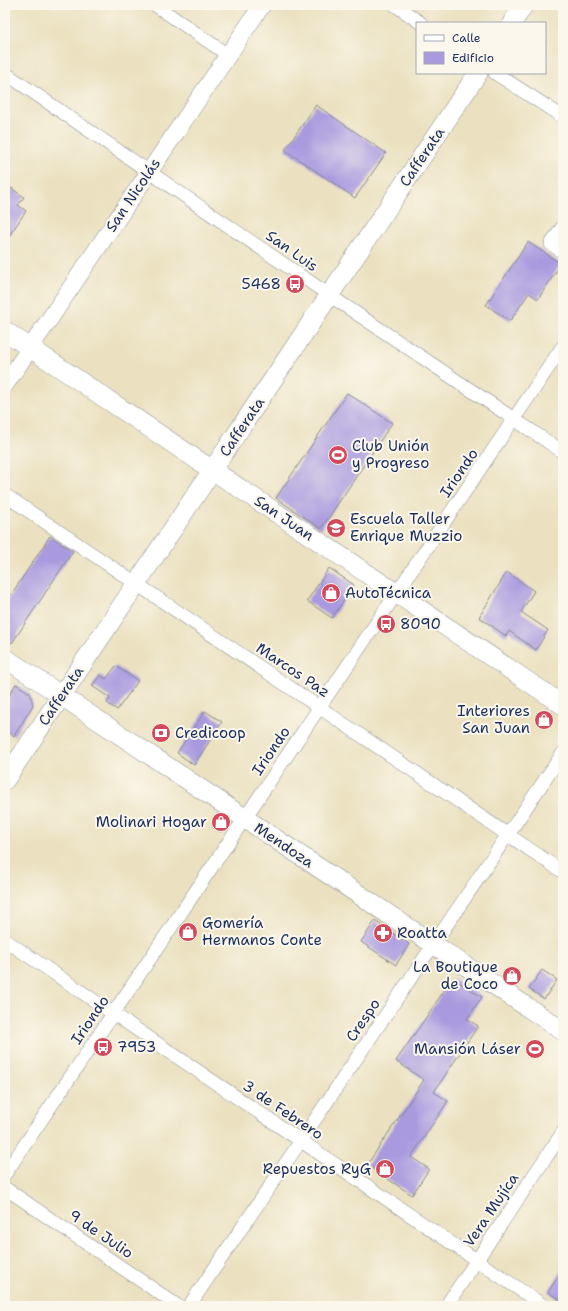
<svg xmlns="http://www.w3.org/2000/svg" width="568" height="1311" viewBox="0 0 568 1311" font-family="'Shantell Sans',sans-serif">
	<rect width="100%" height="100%" fill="#fbf7ec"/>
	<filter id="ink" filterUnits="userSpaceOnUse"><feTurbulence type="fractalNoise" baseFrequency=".025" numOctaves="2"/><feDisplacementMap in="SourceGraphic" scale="8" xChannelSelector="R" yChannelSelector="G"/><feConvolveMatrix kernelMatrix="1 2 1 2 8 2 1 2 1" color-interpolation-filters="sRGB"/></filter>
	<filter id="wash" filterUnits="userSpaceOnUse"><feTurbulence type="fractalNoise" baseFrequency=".012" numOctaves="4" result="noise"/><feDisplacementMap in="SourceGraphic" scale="16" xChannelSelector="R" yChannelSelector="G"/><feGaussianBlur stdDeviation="0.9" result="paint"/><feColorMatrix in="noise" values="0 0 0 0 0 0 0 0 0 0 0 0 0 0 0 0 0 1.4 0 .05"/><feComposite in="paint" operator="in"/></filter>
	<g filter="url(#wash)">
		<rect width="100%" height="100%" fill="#ebe1c0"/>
		<g id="blocks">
			<g fill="#a99adf">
				<path d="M316 105 386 153 355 198 285 150Z"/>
				<path d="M5 184 24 197 18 205 26 211 5 242Z"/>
				<path d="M528 242 561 264 538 299 529 293 510 321 486 305Z"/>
				<path d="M347 393 392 423 321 529 276 498Z"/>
				<path d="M50 536 73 551 12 643 5 638V604Z"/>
				<path d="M329 568 354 585 332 618 307 601Z"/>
				<path d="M507 572 534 591 521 612 548 630 536 650 509 631 506 636 479 617Z"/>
				<path d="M116 666 138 681 117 710 107 703 110 698 92 686 100 675 106 679Z"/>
				<path d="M16 684 30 693 33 705 14 736 5 730V701Z"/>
				<path d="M205 711 222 722 194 765 177 753Z"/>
				<path d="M219 814 229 821 221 832 212 826Z"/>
				<path d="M375 921 409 944 396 965 361 942Z"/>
				<path d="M542 970 557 980 544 999 529 989Z"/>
				<path d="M453 978 482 997 467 1019 478 1026 434 1092 448 1101 411 1157 429 1169 412 1195 367 1165 424 1080 396 1061Z"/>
				<path d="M563 1269V1302L548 1292Z"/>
			</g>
		</g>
	</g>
	<g filter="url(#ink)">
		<use href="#blocks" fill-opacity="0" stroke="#83888f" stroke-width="1"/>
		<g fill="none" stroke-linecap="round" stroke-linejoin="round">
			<defs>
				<g id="minor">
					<path d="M155 5 228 55"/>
					<path d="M395 5 421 23"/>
					<path d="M5 73 329 295 563 452"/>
					<path d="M495 73 563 117"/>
					<path d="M563 226 551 244 563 252"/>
					<path d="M5 495 563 872"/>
					<path d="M5 940 544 1306"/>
					<path d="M5 1174 563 346"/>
					<path d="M5 1188 178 1306"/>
					<path d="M189 1306 563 753"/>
					<path d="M446 1306 563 1132"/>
				</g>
				<path id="tertiary" d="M5 385 262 5"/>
				<g id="secondary">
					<path d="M512 23 524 5"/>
					<path d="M5 331 563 705"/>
					<path d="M5 658 563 1031"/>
					<path d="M5 780 478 73"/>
				</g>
			</defs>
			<use href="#minor" stroke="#83888f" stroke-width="14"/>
			<use href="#tertiary" stroke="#83888f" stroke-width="18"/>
			<use href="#secondary" stroke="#83888f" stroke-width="20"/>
			<use href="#minor" stroke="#fff" stroke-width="13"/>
			<use href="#tertiary" stroke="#fff" stroke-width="17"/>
			<use href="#secondary" stroke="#fff" stroke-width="19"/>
		</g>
	</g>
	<defs>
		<symbol id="bus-disc" viewBox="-11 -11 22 22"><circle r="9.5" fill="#d1495b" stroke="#fbf7ec"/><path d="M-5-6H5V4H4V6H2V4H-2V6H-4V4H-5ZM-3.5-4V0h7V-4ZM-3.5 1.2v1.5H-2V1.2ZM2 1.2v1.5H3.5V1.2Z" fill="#fff"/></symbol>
		<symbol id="stadium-disc" viewBox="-11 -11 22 22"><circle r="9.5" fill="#d1495b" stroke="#fbf7ec"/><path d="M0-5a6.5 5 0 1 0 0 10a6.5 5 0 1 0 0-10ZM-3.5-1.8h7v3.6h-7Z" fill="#fff"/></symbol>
		<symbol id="university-disc" viewBox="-11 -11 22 22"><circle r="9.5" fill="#d1495b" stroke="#fbf7ec"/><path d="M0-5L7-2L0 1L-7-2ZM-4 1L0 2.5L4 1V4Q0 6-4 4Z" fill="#fff"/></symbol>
		<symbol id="shop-disc" viewBox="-11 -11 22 22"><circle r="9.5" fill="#d1495b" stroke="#fbf7ec"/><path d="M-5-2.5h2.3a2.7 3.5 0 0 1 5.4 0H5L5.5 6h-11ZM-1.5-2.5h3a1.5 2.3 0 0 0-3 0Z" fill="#fff"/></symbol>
		<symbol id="bank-disc" viewBox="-11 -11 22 22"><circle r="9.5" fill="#d1495b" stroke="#fbf7ec"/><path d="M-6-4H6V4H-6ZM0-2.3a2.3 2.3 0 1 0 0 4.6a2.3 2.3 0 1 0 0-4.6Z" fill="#fff"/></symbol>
		<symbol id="pharmacy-disc" viewBox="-11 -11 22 22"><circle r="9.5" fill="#d1495b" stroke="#fbf7ec"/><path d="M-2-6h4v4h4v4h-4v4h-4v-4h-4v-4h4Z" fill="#fff"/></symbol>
	</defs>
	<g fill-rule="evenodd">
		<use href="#bus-disc" x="284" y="273" width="22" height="22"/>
		<use href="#stadium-disc" x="327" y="444" width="22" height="22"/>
		<use href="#university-disc" x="325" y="517" width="22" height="22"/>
		<use href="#shop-disc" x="320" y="582" width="22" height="22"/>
		<use href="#bus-disc" x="375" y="613" width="22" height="22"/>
		<use href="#shop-disc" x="533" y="709" width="22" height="22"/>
		<use href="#bank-disc" x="150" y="722" width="22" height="22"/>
		<use href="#shop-disc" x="210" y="811" width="22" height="22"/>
		<use href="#shop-disc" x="177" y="921" width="22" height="22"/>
		<use href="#pharmacy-disc" x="372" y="922" width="22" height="22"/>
		<use href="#shop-disc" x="501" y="965" width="22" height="22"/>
		<use href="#bus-disc" x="92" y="1036" width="22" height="22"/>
		<use href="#stadium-disc" x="524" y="1038" width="22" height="22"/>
		<use href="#shop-disc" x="374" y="1158" width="22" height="22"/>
	</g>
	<g text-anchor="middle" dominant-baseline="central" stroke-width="4" stroke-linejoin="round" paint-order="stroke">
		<g font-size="15" fill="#1b2f5e" stroke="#fbf7ec">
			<text transform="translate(422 157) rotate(-56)">Cafferata</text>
			<text transform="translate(133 195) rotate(-56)">San Nicolás</text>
			<text transform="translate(292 251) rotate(35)">San Luis</text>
			<text transform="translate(242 427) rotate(-56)">Cafferata</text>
			<text transform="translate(459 473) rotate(-56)">Iriondo</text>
			<text transform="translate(284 518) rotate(34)">San Juan</text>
			<text transform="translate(293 670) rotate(34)">Marcos Paz</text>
			<text transform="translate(61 696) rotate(-56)">Cafferata</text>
			<text transform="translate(271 751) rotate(-56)">Iriondo</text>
			<text transform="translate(284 845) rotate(34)">Mendoza</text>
			<text transform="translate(90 1020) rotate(-56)">Iriondo</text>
			<text transform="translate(363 1020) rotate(-56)">Crespo</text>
			<text transform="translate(283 1110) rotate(34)">3 de Febrero</text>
			<text transform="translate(491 1210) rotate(-56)">Vera Mujíca</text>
			<text transform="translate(101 1234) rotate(34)">9 de Julio</text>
		</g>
		<g font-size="15" fill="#1b2f5e" stroke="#fbf7ec" text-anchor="start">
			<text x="281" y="284" text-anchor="end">5468</text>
			<text x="352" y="446">Club Unión<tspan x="352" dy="17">y Progreso</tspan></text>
			<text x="350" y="519">Escuela Taller<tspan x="350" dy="17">Enrique Muzzio</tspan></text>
			<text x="345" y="593">AutoTécnica</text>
			<text x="400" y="624">8090</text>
			<text x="530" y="711" text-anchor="end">Interiores<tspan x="530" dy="17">San Juan</tspan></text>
			<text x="175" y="733">Credicoop</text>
			<text x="207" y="822" text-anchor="end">Molinari Hogar</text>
			<text x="202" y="923">Gomería<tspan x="202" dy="17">Hermanos Conte</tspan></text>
			<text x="397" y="933">Roatta</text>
			<text x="498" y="967" text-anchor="end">La Boutique<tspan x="498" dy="17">de Coco</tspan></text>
			<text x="117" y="1047">7953</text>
			<text x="521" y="1049" text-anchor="end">Mansión Láser</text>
			<text x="371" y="1169" text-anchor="end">Repuestos RyG</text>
		</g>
	</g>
	<rect width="568" height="1311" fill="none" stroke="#fbf7ec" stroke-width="20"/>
	<rect x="416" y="22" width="130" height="52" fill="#fbf7ec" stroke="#a1a7b3"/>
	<rect x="424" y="35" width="20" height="6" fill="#ffffff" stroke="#a1a7b3"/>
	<text x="452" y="42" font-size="12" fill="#1b2f5e">Calle</text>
	<rect x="424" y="52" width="20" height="12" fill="#a99adf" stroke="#a1a7b3"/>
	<text x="452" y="62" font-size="12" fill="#1b2f5e">Edificio</text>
</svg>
